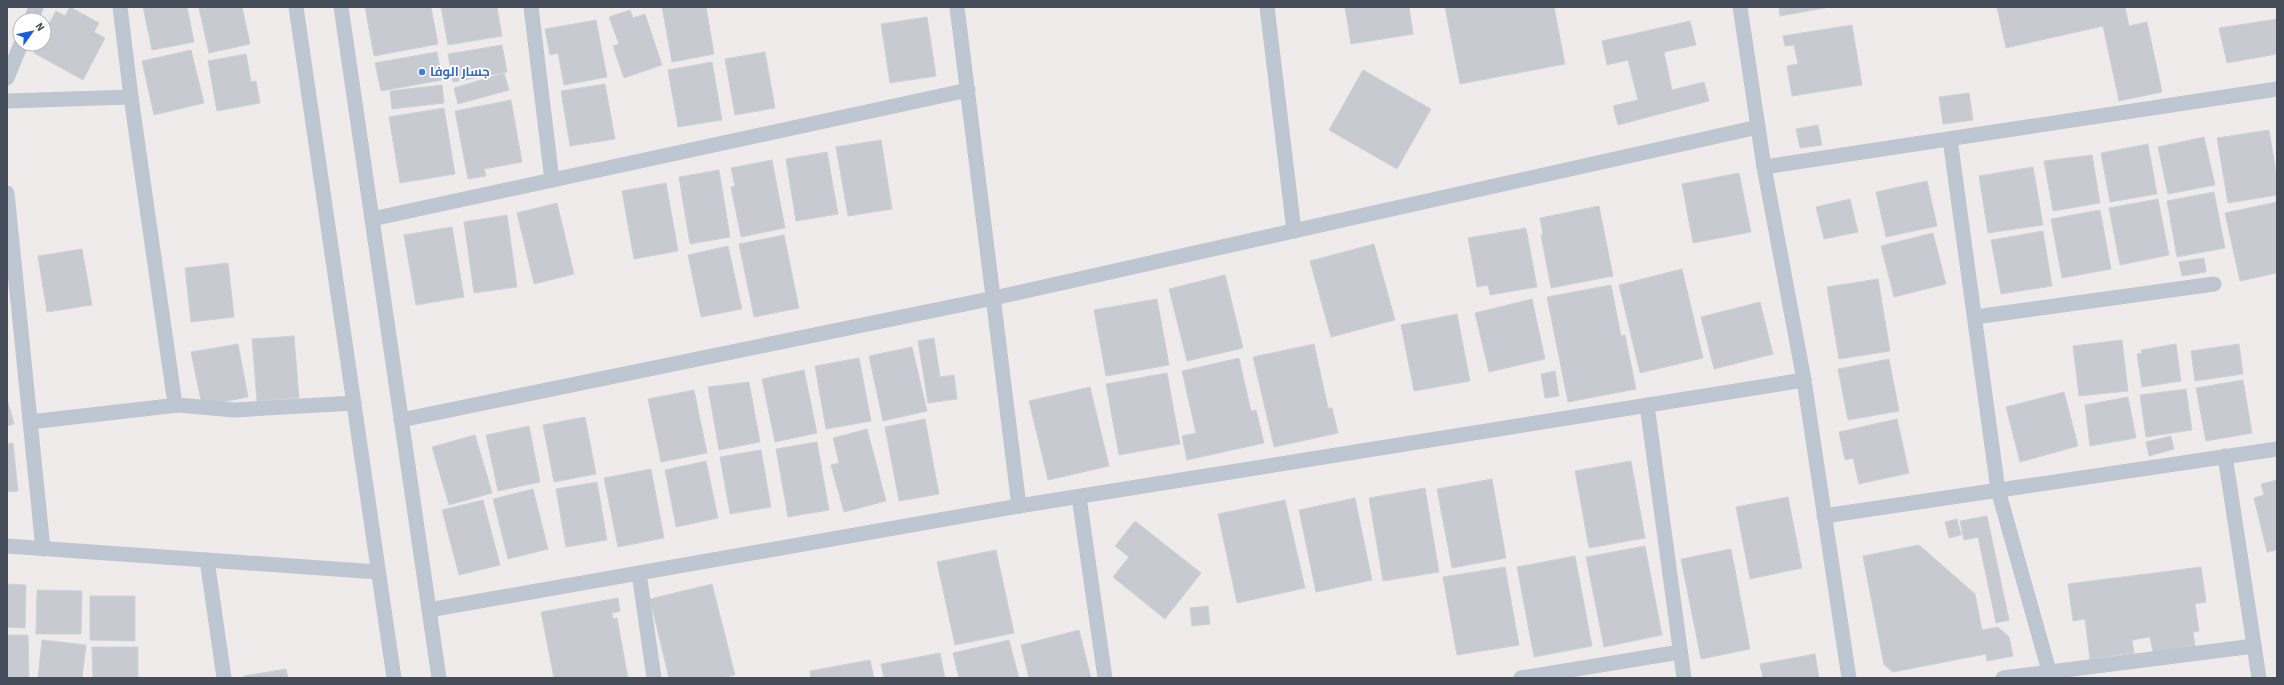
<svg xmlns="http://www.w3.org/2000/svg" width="2284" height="685" viewBox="0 0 2284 685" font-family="'Source Sans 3',Cairo,sans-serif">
	<rect width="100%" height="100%" fill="#efebeb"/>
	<g fill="#c8cad1" stroke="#cfd1d8">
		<path d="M70 7 99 23 94 32 105 38 83 80 34 53 38 44H44V33L56 11 65 16Z"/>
		<path d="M143 7H187L194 42 152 50Z"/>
		<path d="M242 7 250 44 209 53 199 8Z"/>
		<path d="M365 7H431L438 44 374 56Z"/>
		<path d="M441 7H497L502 36 448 45Z"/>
		<path d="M662 7H706L714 54 672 62Z"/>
		<path d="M1345 7H1409L1413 34 1351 44Z"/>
		<path d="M1445 7H1554L1565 64 1460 84Z"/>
		<path d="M1779 7H1830L1780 16Z"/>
		<path d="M1997 7H2125L2129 26 2147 22 2162 92 2119 101 2103 26 2006 48Z"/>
		<path d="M630 10 633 18 645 14 662 65 624 78 613 46 619 44 609 17Z"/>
		<path d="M927 17 936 76 890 83 881 24Z"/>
		<path d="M2277 19V54L2227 63 2219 28Z"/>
		<path d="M596 20 607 77 564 85 558 53 550 55 545 29Z"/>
		<path d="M1690 21 1696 45 1664 52 1672 90 1704 82 1709 101 1618 125 1613 106 1638 100 1628 60 1607 65 1602 41Z"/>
		<path d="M1852 25 1862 85 1792 96 1787 66 1798 64 1794 45 1785 46 1783 36Z"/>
		<path d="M502 45 507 72 453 82 448 54Z"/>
		<path d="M191 50 204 103 154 115 142 61Z"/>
		<path d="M437 52 442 80 381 91 375 63Z"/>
		<path d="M765 52 775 108 735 115 725 59Z"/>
		<path d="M246 54 251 82 256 81 260 103 217 111 208 61Z"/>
		<path d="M712 62 722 120 678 127 668 70Z"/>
		<path d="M1363 70 1431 109 1397 169 1329 130Z"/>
		<path d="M504 73 509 90 458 104 454 88Z"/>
		<path d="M605 84 615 139 570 146 561 91Z"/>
		<path d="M442 85 444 103 392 109 390 91Z"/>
		<path d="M1969 93 1973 120 1943 124 1939 97Z"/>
		<path d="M511 100 522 162 484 169 486 176 468 179 455 111Z"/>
		<path d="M444 108 455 174 400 183 389 117Z"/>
		<path d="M1818 125 1822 145 1800 148 1796 129Z"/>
		<path d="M2269 130 2277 178V195L2228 203 2217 138Z"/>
		<path d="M2204 137 2215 185 2168 194 2158 147Z"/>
		<path d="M881 140 892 209 848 216 836 147Z"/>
		<path d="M2148 144 2157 194 2110 202 2101 153Z"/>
		<path d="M827 152 838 214 796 221 786 159Z"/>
		<path d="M2092 155 2100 203 2053 211 2044 161Z"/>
		<path d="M772 160 785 228 741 237 731 187 735 186 731 168Z"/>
		<path d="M2033 167 2043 225 1988 233 1979 176Z"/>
		<path d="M719 170 730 237 690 244 679 177Z"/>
		<path d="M1739 173 1751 232 1693 243 1682 184Z"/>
		<path d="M1927 181 1937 226 1886 237 1876 192Z"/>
		<path d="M666 183 678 251 634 259 622 191Z"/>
		<path d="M2214 192 2225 248 2177 257 2167 201Z"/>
		<path d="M1850 199 1858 232 1824 239 1816 207Z"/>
		<path d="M2158 199 2169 255 2120 265 2109 208Z"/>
		<path d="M2277 202V273L2240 281 2225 213Z"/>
		<path d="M557 203 574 274 534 284 517 213Z"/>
		<path d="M1599 206 1613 276 1551 288 1541 235 1543 234 1540 218Z"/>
		<path d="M2100 210 2111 269 2062 278 2051 219Z"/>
		<path d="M507 215 517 287 474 293 464 222Z"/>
		<path d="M452 227 464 297 416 305 404 235Z"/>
		<path d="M1526 228 1537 287 1490 295 1488 285 1477 287 1468 238Z"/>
		<path d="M2043 231 2052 286 2001 294 1991 240Z"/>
		<path d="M1933 233 1946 284 1894 297 1881 246Z"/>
		<path d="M784 235 799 308 754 317 739 244Z"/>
		<path d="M1374 244 1395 320 1331 337 1310 261Z"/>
		<path d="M728 246 742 309 701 317 688 255Z"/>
		<path d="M82 249 92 305 47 312 38 256Z"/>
		<path d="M2204 258 2206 272 2182 276 2179 262Z"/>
		<path d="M228 263 234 317 191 322 185 268Z"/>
		<path d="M1682 269 1703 358 1640 373 1619 285Z"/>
		<path d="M1225 275 1243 348 1187 361 1169 289Z"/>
		<path d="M1878 279 1890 351 1839 359 1827 287Z"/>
		<path d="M1611 285 1621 336 1625 335 1636 389 1568 402 1547 297Z"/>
		<path d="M1157 299 1169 365 1106 376 1094 310Z"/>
		<path d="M1532 299 1545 359 1489 372 1475 313Z"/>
		<path d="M1760 302 1773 354 1714 369 1701 317Z"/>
		<path d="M1457 314 1470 381 1414 391 1401 325Z"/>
		<path d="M294 336 299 398 257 401 252 339Z"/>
		<path d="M934 338 940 377 954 375 957 399 928 403 918 341Z"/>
		<path d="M2122 340 2128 391 2079 396 2073 346Z"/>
		<path d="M238 344 248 397 202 406 191 352Z"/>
		<path d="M1314 344 1328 408H1332L1338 433 1274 447 1253 357Z"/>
		<path d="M2176 344 2181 381 2142 387 2137 354 2142 353 2141 350Z"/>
		<path d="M2239 344 2243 374 2195 381 2191 351Z"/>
		<path d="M912 347 927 411 883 421 869 356Z"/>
		<path d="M859 358 871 421 826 429 815 366Z"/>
		<path d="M1239 358 1251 411 1256 410 1264 443 1187 460 1182 436 1196 433 1182 371Z"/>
		<path d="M1889 359 1899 411 1848 420 1838 369Z"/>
		<path d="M804 370 817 433 775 442 762 379Z"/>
		<path d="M1555 371 1559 396 1545 398 1541 374Z"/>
		<path d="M1167 373 1180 444 1119 455 1106 384Z"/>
		<path d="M2243 380 2252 433 2206 441 2196 388Z"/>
		<path d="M749 382 760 442 719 450 708 387Z"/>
		<path d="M1090 387 1109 466 1048 480 1029 401Z"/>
		<path d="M2186 389 2192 430 2146 437 2140 395Z"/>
		<path d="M694 390 707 453 661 462 648 399Z"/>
		<path d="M2064 392 2078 446 2020 462 2006 407Z"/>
		<path d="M2128 397 2136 438 2090 446 2085 405Z"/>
		<path d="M7 399 14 424 7 426Z"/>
		<path d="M585 417 596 474 554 482 543 425Z"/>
		<path d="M925 419 939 494 899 501 885 427Z"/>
		<path d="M1897 419 1909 473 1859 484 1853 458 1845 460 1839 432Z"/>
		<path d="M529 426 540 482 498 491 486 435Z"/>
		<path d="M867 429 886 501 844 512 831 465 839 463 833 438Z"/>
		<path d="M475 435 492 493 449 505 432 447Z"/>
		<path d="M2171 436 2174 449 2149 456 2146 442Z"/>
		<path d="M817 442 829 510 788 517 776 449Z"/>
		<path d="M13 443 18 491 7 492V444Z"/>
		<path d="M761 450 771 507 730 514 720 457Z"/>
		<path d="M706 461 718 518 676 527 665 470Z"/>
		<path d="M1631 461 1645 538 1589 548 1575 471Z"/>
		<path d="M651 469 664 538 618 547 604 478Z"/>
		<path d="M1492 479 1506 558 1452 568 1437 489Z"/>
		<path d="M2277 480V550L2267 552 2254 498 2264 495 2261 484Z"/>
		<path d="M597 482 607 540 566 547 556 489Z"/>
		<path d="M1425 488 1439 572 1383 581 1369 498Z"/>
		<path d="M533 489 548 549 508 559 493 499Z"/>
		<path d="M1788 497 1802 568 1750 579 1736 507Z"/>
		<path d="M1355 498 1372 580 1316 592 1299 510Z"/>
		<path d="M483 500 500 565 459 575 442 510Z"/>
		<path d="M1285 500 1305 588 1237 603 1218 514Z"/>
		<path d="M1987 516 2009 620 1996 623 1978 537 1964 540 1960 521Z"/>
		<path d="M1957 519 1961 535 1949 538 1945 522Z"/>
		<path d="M1135 521 1201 573 1165 619 1113 577 1129 557 1115 546Z"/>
		<path d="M1919 545 1975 594 1982 630 1998 627 2009 637 2013 656 1987 661 1986 654 1893 672 1884 665 1863 556Z"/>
		<path d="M1645 546 1662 635 1604 647 1586 557Z"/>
		<path d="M1731 549 1750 649 1701 659 1681 559Z"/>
		<path d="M996 550 1014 633 955 645 937 562Z"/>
		<path d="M1575 556 1592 646 1534 657 1517 567Z"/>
		<path d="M1505 567 1519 645 1457 655 1443 577Z"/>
		<path d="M2201 567 2206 602 2195 604 2199 631 2193 632 2195 646 2153 652 2150 637 2132 640 2134 653 2090 659 2085 619 2073 621 2068 584Z"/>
		<path d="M7 584 26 585 25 628 7 627Z"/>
		<path d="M712 584 735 675 721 678H669L650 599Z"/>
		<path d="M37 590 82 591 81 634H36Z"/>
		<path d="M90 596H135V641L90 640Z"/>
		<path d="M618 598 620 611 612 613 613 619 617 618 628 678H554L541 612Z"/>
		<path d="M1208 606 1210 624 1192 626 1190 608Z"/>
		<path d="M1079 630 1091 678H1029L1021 645Z"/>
		<path d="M7 635H28L29 678H7Z"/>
		<path d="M42 640 86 645 82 678H38Z"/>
		<path d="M1009 640 1019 678H959L953 653Z"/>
		<path d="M92 647H138V678H93Z"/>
		<path d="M940 653 945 678H884L881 664Z"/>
		<path d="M1815 654 1819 678H1763L1760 664Z"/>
		<path d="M870 660 874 678H811L810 671Z"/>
		<path d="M286 669 288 678H245L244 676Z"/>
	</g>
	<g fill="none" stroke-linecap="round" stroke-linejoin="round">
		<g stroke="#bec6d2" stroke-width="15">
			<path d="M120 7 131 97"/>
			<path d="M296 7 394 678"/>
			<path d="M341 7 439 678"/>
			<path d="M531 7 552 180"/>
			<path d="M957 7 1019 506"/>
			<path d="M1267 7 1294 231"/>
			<path d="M1740 7 1764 167 1804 380 1849 678"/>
			<path d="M31 20 36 7"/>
			<path d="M7 78 21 44"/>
			<path d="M7 101 131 97 174 397"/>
			<path d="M1950 139 1998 490 2051 678"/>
			<path d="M1764 167 2277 89"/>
			<path d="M7 193 43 549"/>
			<path d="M372 219 968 90"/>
			<path d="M1975 317 2214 284"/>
			<path d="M1647 405 1684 678"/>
			<path d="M401 420 994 298 1758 127"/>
			<path d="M30 422 178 405 234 410 354 403"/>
			<path d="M2225 456 2259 678"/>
			<path d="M1079 497 1105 678"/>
			<path d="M1824 516 2277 449"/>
			<path d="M7 546 378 572"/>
			<path d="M207 560 224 678"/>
			<path d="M639 573 654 678"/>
			<path d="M429 610 1019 506 1804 380"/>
			<path d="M1521 678 1680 652"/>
			<path d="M2003 678 2254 646"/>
		</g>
	</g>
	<circle fill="#3f7fe0" stroke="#fff" stroke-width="1.5" cx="422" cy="72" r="4"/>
	<g text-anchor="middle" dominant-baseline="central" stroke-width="3.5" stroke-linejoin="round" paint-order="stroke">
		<g font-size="13" font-weight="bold" fill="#366cbe" stroke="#fff" text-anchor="start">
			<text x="430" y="72">جسار الوفا</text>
		</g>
	</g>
	<rect width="2284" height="685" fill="none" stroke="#444d59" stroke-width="16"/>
	<g transform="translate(32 32) rotate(57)"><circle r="19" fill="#ffffff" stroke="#b4b8bd"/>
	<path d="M0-3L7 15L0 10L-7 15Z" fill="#175cdd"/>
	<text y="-6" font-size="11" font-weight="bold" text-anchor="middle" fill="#444d59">N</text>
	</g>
</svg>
